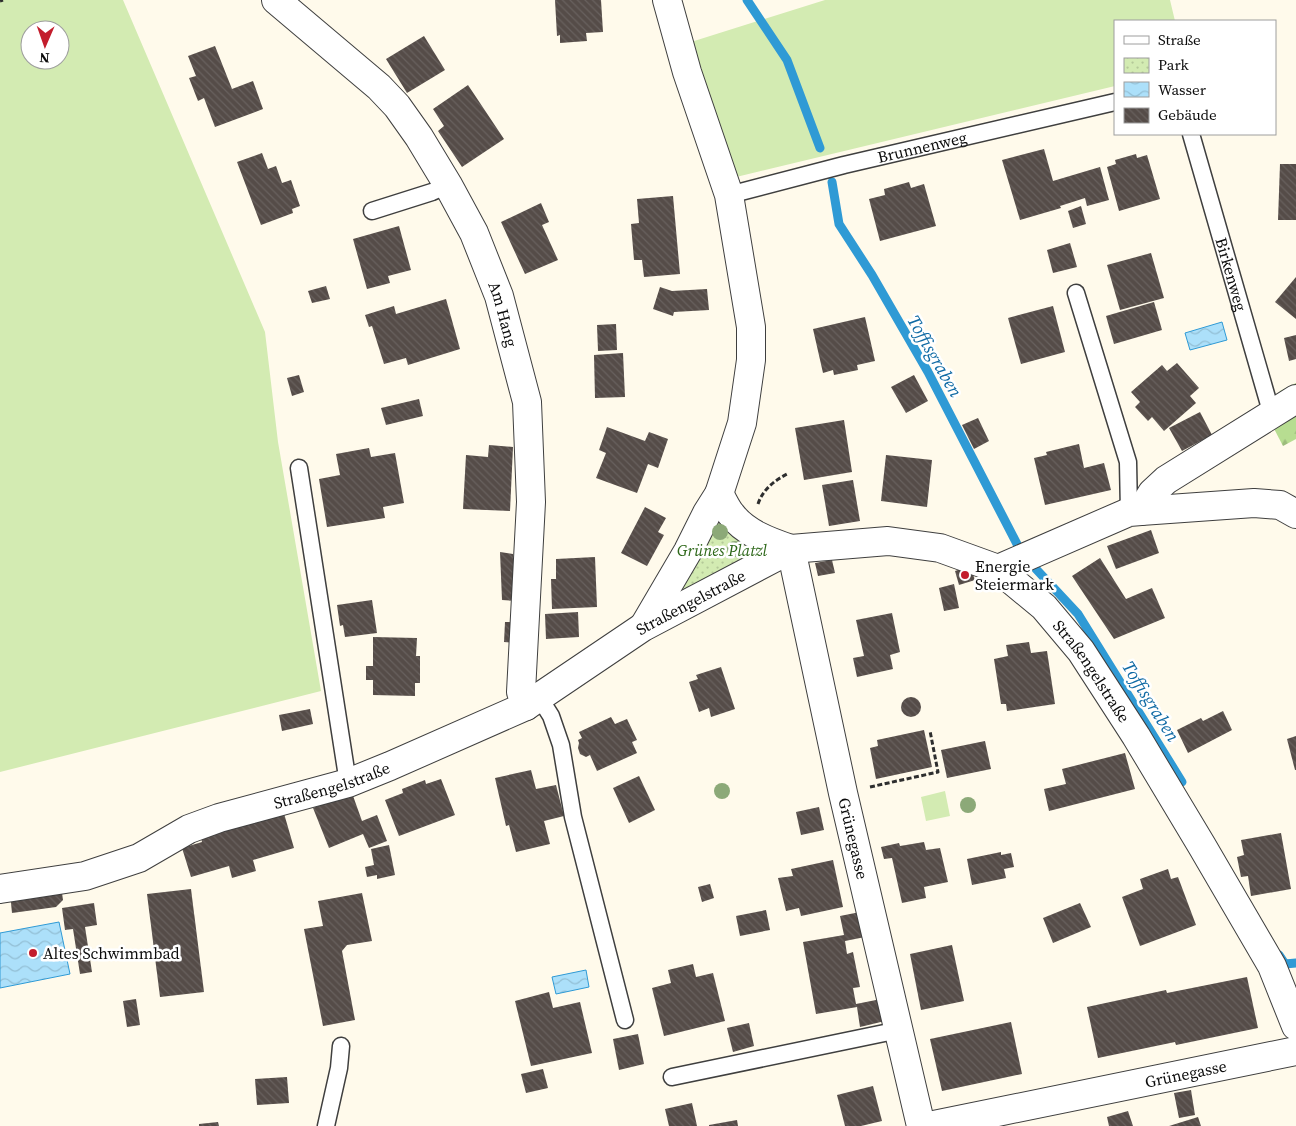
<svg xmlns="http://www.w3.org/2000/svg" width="1296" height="1126" viewBox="0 0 1296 1126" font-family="'Source Serif 4',serif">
	<defs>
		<pattern id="forest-firs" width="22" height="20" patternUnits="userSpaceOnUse" patternTransform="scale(1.25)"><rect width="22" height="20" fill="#b7dd91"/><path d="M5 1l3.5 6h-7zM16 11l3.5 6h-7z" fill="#9cbc7c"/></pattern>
		<pattern id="park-dots" width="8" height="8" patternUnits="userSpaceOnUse" patternTransform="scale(1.25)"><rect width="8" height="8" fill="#d3ebb2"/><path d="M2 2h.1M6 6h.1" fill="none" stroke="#b4c898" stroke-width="1.8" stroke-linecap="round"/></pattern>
		<pattern id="water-waves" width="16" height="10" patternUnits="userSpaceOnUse" patternTransform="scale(1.25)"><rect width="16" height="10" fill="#ace0fa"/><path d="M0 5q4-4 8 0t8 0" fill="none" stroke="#93bfd5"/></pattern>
		<pattern id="building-back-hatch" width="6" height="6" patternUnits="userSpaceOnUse" patternTransform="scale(1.25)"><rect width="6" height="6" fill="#554c48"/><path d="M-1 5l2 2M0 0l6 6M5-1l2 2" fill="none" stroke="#68615e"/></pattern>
	</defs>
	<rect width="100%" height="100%" fill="#fffaeb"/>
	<g fill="#d3ebb2" fill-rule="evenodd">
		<path d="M0 0H123L265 332 278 442 321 691 0 772ZM30 30H60V60H30Z"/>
		<path d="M825 0H1170L1175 21H1115V86L732 178 691 42Z"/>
		<path d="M945 791 950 816 926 821 921 797Z"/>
	</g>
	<path fill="url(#forest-firs)" d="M1296 383V439L1283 446 1269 419 1280 391Z"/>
	<path fill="url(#park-dots)" d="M707 513 791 549 643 627Z"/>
	<g fill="url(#water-waves)" stroke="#2f9ad5">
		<path d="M1222 322 1227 340 1190 350 1185 333Z"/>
		<path d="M59 922 70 974 0 988V933Z"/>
		<path d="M586 970 589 987 556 994 552 977Z"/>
	</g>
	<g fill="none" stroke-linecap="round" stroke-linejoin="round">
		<g stroke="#2f9ad5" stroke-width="9">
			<path d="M747 0 787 60 820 148"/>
			<path d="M832 182 839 224 872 275 928 372 1017 544"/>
			<path d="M1036 569 1078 614 1182 782"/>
			<path d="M1279 955 1285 964 1296 963"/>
		</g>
	</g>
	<g fill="url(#building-back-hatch)">
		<path d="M555 0H601L603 32 586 33 587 41 560 43V35L557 36Z"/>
		<path d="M424 36 445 70 407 93 386 59Z"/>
		<path d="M215 46 232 89 253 81 263 109 215 127 204 98 198 101 189 78 196 76 188 56Z"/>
		<path d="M468 85 504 139 462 167 438 131 444 126 433 109Z"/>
		<path d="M1044 149 1053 181 1100 167 1109 200 1087 206 1085 198 1060 206 1061 208 1020 220 1002 160Z"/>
		<path d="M262 153 268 169 276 166 282 183 291 180 300 206 292 209 293 213 261 225 237 162Z"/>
		<path d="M1136 154 1137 158 1147 155 1160 199 1119 211 1107 167 1116 164 1115 160Z"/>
		<path d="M1280 164H1296V220H1278Z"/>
		<path d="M909 182 911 188 924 184 936 226 880 241 869 199 885 195 884 189Z"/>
		<path d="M673 196 680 274 644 277 642 260H634L631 224 639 223 637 199Z"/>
		<path d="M541 203 549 222 542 225 558 260 525 274 501 222Z"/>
		<path d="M1081 206 1086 224 1073 228 1068 211Z"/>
		<path d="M399 226 411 270 388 276 390 283 367 289 353 239Z"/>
		<path d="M1070 243 1077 267 1053 273 1047 250Z"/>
		<path d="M1151 253 1164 298 1120 310 1107 265Z"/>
		<path d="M1296 277V319L1275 302Z"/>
		<path d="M326 286 330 299 312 303 308 291Z"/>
		<path d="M660 287 672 291 707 289 709 310 674 312 673 316 653 309Z"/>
		<path d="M446 299 460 349 408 365 406 358 384 364 372 326 369 327 365 315 394 306 396 314Z"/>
		<path d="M1154 302 1162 330 1114 344 1106 316Z"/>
		<path d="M1053 306 1065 352 1021 364 1008 318Z"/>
		<path d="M865 317 875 361 857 365 858 370 834 375 833 370 823 373 813 329Z"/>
		<path d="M616 324 617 350 598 351 597 325Z"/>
		<path d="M1296 335V359L1289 361 1284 338Z"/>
		<path d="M623 353 625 397 595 398 594 355Z"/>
		<path d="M1177 363 1199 388 1190 396 1196 403 1164 431 1152 417 1148 421 1135 407 1140 402 1131 392 1162 365 1167 371Z"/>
		<path d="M299 375 304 392 292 396 287 378Z"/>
		<path d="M914 375 928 401 906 413 891 387Z"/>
		<path d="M419 399 423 416 386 425 381 408Z"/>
		<path d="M1200 412 1212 435 1182 451 1169 428Z"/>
		<path d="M978 418 989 441 974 449 962 425Z"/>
		<path d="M844 420 852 472 804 480 795 428Z"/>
		<path d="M607 427 645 441 649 432 668 439 658 468 648 464 637 493 596 478 606 453 599 450Z"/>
		<path d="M1079 444 1084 468 1104 463 1111 490 1045 505 1034 458 1047 455 1046 452Z"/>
		<path d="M489 445 513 447 510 511 463 509 466 455 488 457Z"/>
		<path d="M369 448 371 457 395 453 404 503 383 507 385 518 327 527 319 479 340 475 336 454Z"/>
		<path d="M886 455 932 460 927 507 881 501Z"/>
		<path d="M853 480 860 521 829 526 822 485Z"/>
		<path d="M645 507 666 518 658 532 664 535 647 566 621 553Z"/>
		<path d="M1151 530 1159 553 1116 569 1107 546Z"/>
		<path d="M500 552 513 554 515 601 502 600Z"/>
		<path d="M595 557 597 607 552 609 551 579H556V559Z"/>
		<path d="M1100 558 1126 599 1152 588 1165 618 1114 639 1072 576Z"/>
		<path d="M832 560 835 573 818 576 815 563Z"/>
		<path d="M970 566 975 580 959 585 955 571Z"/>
		<path d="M954 584 959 608 944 611 939 588Z"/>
		<path d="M372 600 377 633 345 637 343 625 340 626 337 605Z"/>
		<path d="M578 612 579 637 546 639 545 614Z"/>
		<path d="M892 613 900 652 890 655 893 669 857 677 853 658 864 656 856 620Z"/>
		<path d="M505 622H517L516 643 504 642Z"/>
		<path d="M373 637 417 638 416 656H420V683H415V696L373 695V680H366V666H373Z"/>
		<path d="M1029 642 1031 653 1047 651 1055 704 1007 711 1006 704H1001L994 659 1008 656 1006 645Z"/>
		<path d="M721 667 735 709 711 717 709 708 699 712 689 682 698 679 696 675Z"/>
		<circle cx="911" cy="707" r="10"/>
		<path d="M310 709 313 724 282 731 279 715Z"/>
		<path d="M1223 711 1232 730 1188 753 1177 730 1201 718 1203 721Z"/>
		<path d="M611 717 615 724 627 719 637 740 632 742 637 753 597 771 590 755 586 757 580 754 578 748 579 743 578 740 582 738 579 732Z"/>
		<path d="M924 730 932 767 876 779 870 748 878 746 877 740Z"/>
		<path d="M1296 736V770H1295L1287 739Z"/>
		<path d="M985 741 991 769 947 778 941 750Z"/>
		<path d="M1125 753 1135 789 1049 811 1044 789 1066 784 1062 769Z"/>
		<path d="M531 770 536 789 556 785 564 816 544 821 550 844 516 852 509 825 506 826 495 778Z"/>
		<path d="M639 776 655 810 629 823 613 788Z"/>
		<path d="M441 779 455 815 399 836 385 800 403 793 402 789 425 780 426 784Z"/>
		<path d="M352 793 362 821 377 815 387 841 369 848 363 834 329 848 313 808Z"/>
		<path d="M819 807 824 830 801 835 796 812Z"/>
		<path d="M283 810 294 848 253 860 256 871 232 878 229 866 191 877 182 848 202 842 200 834Z"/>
		<path d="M1281 833 1291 889 1251 896 1248 876 1241 877 1237 857 1244 855 1241 840Z"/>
		<path d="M924 842 926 850 940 848 948 882 924 887 926 898 902 903 892 858 884 859 881 847 899 843 900 846Z"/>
		<path d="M389 845 395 875 377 879V875L367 877 365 867 374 865 371 849Z"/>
		<path d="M1001 852V855L1011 853 1014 867 1004 869 1006 878 972 885 967 859Z"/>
		<path d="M833 860 843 907 801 916 799 908 786 911 778 878 793 876 791 869Z"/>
		<path d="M1168 869 1171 879 1178 877 1196 925 1140 946 1122 897 1143 889 1140 879Z"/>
		<path d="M710 884 714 898 702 902 698 887Z"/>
		<path d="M61 886 63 900 56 907 12 913 10 893Z"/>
		<path d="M191 889 204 992 160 997 147 894Z"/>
		<path d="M362 893 372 941 347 945 342 951 355 1020 323 1026 304 929 323 926 318 901Z"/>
		<path d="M94 903 97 925 85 927 92 972 80 974 73 929 65 930 62 908Z"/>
		<path d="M1080 903 1091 927 1053 943 1043 918Z"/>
		<path d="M766 910 770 930 740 936 736 916Z"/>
		<path d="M865 911 870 936 845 941 847 954 853 952 860 987 853 988 856 1004 881 999 885 1021 860 1027 857 1007 816 1014 803 942 844 935 840 916Z"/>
		<path d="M952 945 964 1001 921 1010 910 954Z"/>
		<path d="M693 964 696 977 713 973 725 1021 664 1036 652 988 671 983 668 970Z"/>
		<path d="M1247 977 1258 1028 1176 1045 1175 1042 1098 1058 1087 1007 1166 990 1167 993Z"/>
		<path d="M549 992 553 1008 580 1002 592 1053 531 1066 515 1001Z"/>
		<path d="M136 999 140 1025 127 1027 123 1001Z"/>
		<path d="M1011 1022 1022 1074 942 1091 930 1039Z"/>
		<path d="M749 1023 754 1046 733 1052 727 1028Z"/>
		<path d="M638 1034 644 1064 619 1070 613 1039Z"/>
		<path d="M543 1069 548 1088 526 1093 521 1074Z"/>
		<path d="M287 1077 289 1103 257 1105 255 1079Z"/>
		<path d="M873 1086 882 1121 861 1126H845L837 1095Z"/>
		<path d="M1191 1090 1195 1115 1179 1118 1174 1093Z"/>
		<path d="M692 1103 697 1126H669L665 1109Z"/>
		<path d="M1128 1111 1133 1126H1109L1107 1117Z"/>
		<path d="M1198 1117 1201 1126H1169Z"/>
		<path d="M737 1120 738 1126H709V1125Z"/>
		<path d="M218 1122 219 1126H199V1124Z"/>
	</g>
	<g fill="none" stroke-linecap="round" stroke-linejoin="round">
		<defs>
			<g id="service">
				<path id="s1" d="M1191 134 1272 415"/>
				<path id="s2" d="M729 195 844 165 1115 102"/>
				<path d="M372 211 432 192 448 185"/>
				<path d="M1076 293 1128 462 1129 512"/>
				<path d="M299 468 348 783"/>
				<path d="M539 697 551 716 561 745 573 817 625 1020"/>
				<path d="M672 1077 899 1030"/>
				<path d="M326 1126 339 1068 341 1046"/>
			</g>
			<g id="minor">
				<path id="s3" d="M276 0 379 87 397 106 419 137 448 185 474 233 499 296 527 402 531 502 521 692 526 706"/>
				<path id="s4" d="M719 494C723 500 726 508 731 514 745 533 770 542 791 549L843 793 921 1126"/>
				<path d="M1141 511 1254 503 1280 505 1296 514"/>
				<path d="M998 569 1129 512 1141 511 1152 493 1166 480 1296 399"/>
				<path d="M644 626 688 551 707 513 719 494 742 423 751 360V327L729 195 687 72 667 0"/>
				<path id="s5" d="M0 889 85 876 139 858 189 829 219 818 348 783 390 766 526 706 643 627 791 549 888 541 940 548 998 569 1044 607 1081 651 1136 736 1202 846 1272 966 1296 1026"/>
				<path id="s6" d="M929 1126 1296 1051"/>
			</g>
		</defs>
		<use href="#service" stroke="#3f3f3f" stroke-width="19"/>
		<use href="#minor" stroke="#3f3f3f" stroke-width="30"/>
		<g stroke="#2e2e2e" stroke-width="3" stroke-dasharray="5 2.5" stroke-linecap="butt">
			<path d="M0 1 3 0"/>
			<path d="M758 504C763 489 775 480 789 473"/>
			<path d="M870 787 938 772 930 731"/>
		</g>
		<use href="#service" stroke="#fff" stroke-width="16"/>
		<use href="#minor" stroke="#fff" stroke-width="28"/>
	</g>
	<g fill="#8ca978">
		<circle cx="720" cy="532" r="8"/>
		<circle cx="735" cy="549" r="8"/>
		<circle cx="722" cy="791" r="8"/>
		<circle cx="968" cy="805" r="8"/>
	</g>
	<g fill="#c31d2c" stroke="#fff" stroke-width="2">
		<circle cx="965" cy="575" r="5"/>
		<circle cx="33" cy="953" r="5"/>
	</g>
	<g text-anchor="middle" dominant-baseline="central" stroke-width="5" stroke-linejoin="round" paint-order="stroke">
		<g font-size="16" fill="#0c0c0c" stroke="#fff">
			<text stroke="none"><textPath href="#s2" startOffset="199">Brunnenweg</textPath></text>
			<text stroke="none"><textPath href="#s1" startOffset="146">Birkenweg</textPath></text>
			<text stroke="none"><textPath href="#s3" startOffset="396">Am Hang</textPath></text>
			<text stroke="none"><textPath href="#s5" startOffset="755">Straßengelstraße</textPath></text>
			<text stroke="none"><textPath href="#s5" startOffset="1220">Straßengelstraße</textPath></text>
			<text stroke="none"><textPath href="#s5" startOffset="350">Straßengelstraße</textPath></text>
			<text stroke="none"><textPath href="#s4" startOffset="390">Grünegasse</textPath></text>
			<text stroke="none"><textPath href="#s6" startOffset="262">Grünegasse</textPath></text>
		</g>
		<g font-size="16" font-style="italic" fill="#2d6719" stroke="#fff">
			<text x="722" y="550">Grünes Platzl</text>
		</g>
		<g font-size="16" fill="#0c0c0c" stroke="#fff" text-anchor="start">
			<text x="975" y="566">Energie<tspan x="975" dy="18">Steiermark</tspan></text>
			<text x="43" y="953">Altes Schwimmbad</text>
		</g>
		<g font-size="18" font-style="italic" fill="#0f6aa4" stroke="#fff">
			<text transform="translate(935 356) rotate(60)">Toffisgraben</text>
			<text transform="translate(1151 701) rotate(58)">Toffisgraben</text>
		</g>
	</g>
	<rect x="1114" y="20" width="162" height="115" fill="#ffffff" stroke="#9e9e9e"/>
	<rect x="1124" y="36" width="25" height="8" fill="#ffffff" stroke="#9e9e9e"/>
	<text x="1158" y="45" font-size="15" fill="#0c0c0c">Straße</text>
	<rect x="1124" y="58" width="25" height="15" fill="url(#park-dots)" stroke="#9e9e9e"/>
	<text x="1158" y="70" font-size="15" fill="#0c0c0c">Park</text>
	<rect x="1124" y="82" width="25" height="15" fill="url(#water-waves)" stroke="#9e9e9e"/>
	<text x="1158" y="95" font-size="15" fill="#0c0c0c">Wasser</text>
	<rect x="1124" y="108" width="25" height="15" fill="url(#building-back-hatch)" stroke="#9e9e9e"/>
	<text x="1158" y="120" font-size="15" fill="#0c0c0c">Gebäude</text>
	<g transform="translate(45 45) rotate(182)"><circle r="24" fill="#ffffff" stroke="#9e9e9e"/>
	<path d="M0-4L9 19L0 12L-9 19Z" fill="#c31d2c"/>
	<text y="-8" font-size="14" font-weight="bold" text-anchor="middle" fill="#0c0c0c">N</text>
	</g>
</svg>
